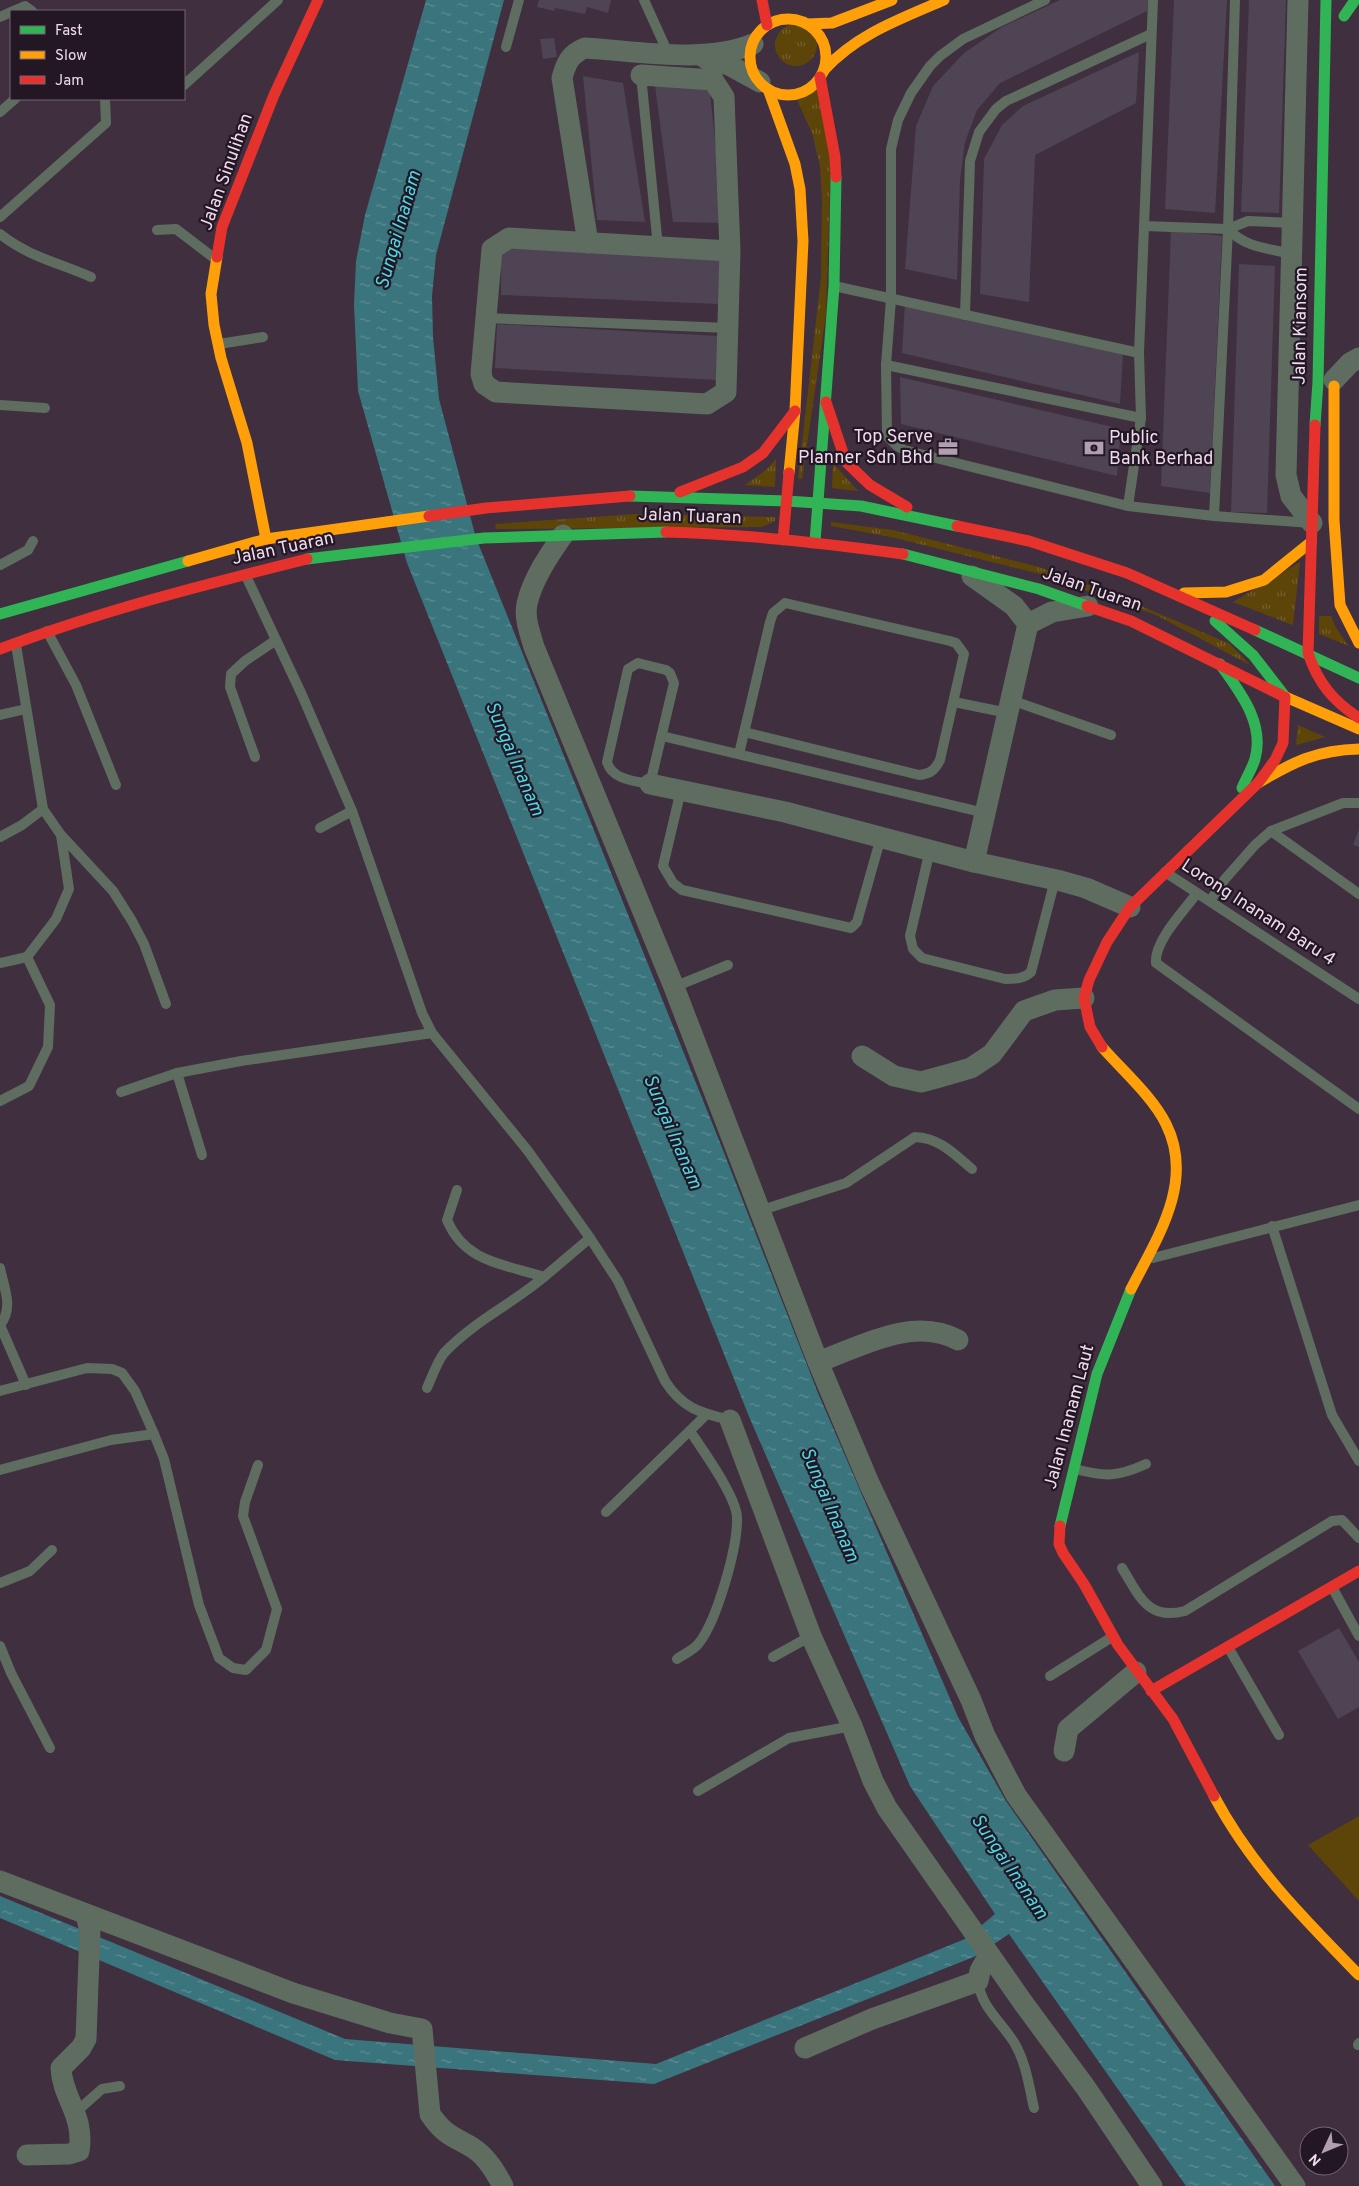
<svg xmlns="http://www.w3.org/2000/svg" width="1359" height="2186" viewBox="0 0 1359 2186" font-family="Overpass,sans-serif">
	<defs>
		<pattern id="grass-tufts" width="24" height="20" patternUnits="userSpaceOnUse" patternTransform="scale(1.25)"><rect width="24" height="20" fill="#5d4509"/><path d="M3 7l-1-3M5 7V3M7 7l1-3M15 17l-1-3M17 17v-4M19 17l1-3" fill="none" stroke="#755f2d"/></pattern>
		<pattern id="water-ripples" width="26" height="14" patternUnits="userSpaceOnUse" patternTransform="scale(1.25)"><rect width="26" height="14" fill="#3a747d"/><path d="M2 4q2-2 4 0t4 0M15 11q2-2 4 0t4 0" fill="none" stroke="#608e96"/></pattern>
	</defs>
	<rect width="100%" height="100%" fill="#3f2f3f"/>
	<g fill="url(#grass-tufts)">
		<circle cx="796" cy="45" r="21"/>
		<path d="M821 85 832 125 826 314 802 479H798L821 277 822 199 820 166 812 133 792 89Z"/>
		<path d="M776 459 775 487 745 485 766 470Z"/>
		<path d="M833 463 858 491 832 488Z"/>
		<path d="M635 514 775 517V521L762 527 496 529 495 524Z"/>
		<path d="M831 522 893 530 1039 567 1118 596 1230 644 1250 665 1156 615 1040 574 891 537 831 526Z"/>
		<path d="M1300 562 1293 625 1233 602Z"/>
		<path d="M1319 616H1331L1336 628 1349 646 1319 634Z"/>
		<path d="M1298 725 1325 737 1296 745Z"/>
	</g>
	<path fill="#5d4509" d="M1359 1816V1901L1308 1845Z"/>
	<path fill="url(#water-ripples)" d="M426 0H504L436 255 432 296 433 337 439 399 476 538 719 1140 818 1393 958 1717 1006 1801 1275 2186H1186L1009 1934 976 1956 654 2084 335 2060 0 1918V1896L345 2039 656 2064 965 1939 995 1914 910 1786 750 1419 407 563 358 391 354 305 356 261 365 215Z"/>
	<g fill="#4f4453">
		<path d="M539 0H611L608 13 587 7 585 14 555 8 554 11 537 7Z"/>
		<path d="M1060 0H1148L1147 11 1000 83 977 110 965 142 960 180 957 280 905 269 916 126 933 86 964 53 1002 27Z"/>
		<path d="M1174 0H1227L1215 213 1165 209Z"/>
		<path d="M1249 0H1286L1279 213 1241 212Z"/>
		<path d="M554 38 557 57 543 59 540 39Z"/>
		<path d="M1139 52 1136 103 1035 155 1029 302 980 294 984 159 1002 125 1023 106Z"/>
		<path d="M583 76 623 83 645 222 597 220Z"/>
		<path d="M654 78 709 84 724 223 673 222Z"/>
		<path d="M1171 230 1222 236 1210 493 1161 486Z"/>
		<path d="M501 248 721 257 719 304 501 295Z"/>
		<path d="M1239 264 1275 266 1267 513 1231 512Z"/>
		<path d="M905 304 1123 353 1120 404 902 353Z"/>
		<path d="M497 324 719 336 716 380 495 368Z"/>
		<path d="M900 377 1121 429 1117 476 901 424Z"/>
		<path d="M1359 829V847L1353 845Z"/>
		<path d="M1339 1628 1359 1662V1707L1338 1719 1298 1651Z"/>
	</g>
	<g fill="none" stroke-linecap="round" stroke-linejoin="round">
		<g stroke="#5e6d5f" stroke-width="10">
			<path d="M644 0 668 53"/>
			<path d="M1045 0 963 39 940 56 930 66 911 93 898 120 891 149V299L886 365 887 436 897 446 904 450 1128 506 1214 516 1311 523"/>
			<path d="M13 11 25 6 32 11"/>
			<path d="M0 17 11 12"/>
			<path d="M506 47 519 0"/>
			<path d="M641 75 658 247"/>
			<path d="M184 85 278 0"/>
			<path d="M0 112 15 99"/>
			<path d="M0 217 106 123 105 99"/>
			<path d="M1144 226 1228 229"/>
			<path d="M157 230 176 229 214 258"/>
			<path d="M0 234C27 256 59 263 91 277"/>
			<path d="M1292 254C1267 248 1246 248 1228 229L1248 221 1293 223"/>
			<path d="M834 286 1139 353"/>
			<path d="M965 315 970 161 979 132 996 109 1006 101 1151 34"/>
			<path d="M486 318 728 328"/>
			<path d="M219 344 263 337"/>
			<path d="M886 365 1141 418"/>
			<path d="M0 405 45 408"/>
			<path d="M1128 506 1141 418 1139 353 1153 0"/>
			<path d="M1214 516 1228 229 1235 0"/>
			<path d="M0 565 28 550 33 541"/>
			<path d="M246 576 302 695 352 811 422 1013 432 1033 528 1151 590 1238 618 1281 665 1381C682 1408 700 1413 730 1420"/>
			<path d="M47 631 76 685 116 785"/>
			<path d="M16 645 43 809 61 835 113 891 132 921 144 944 166 1004"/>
			<path d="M638 663 666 670 670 673 674 683 650 784C635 781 612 780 607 762L628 669Z"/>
			<path d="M1011 700 1111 735"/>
			<path d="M954 702 1008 713"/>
			<path d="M0 715 26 709"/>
			<path d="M662 736 985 813"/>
			<path d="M739 754 770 622 773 613 785 603 950 641 956 643 964 654 940 760C935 770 930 774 919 775L744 732"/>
			<path d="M255 757 230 687 231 674 245 661 276 640"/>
			<path d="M681 790 663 866 673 883 682 890 851 928 857 922 881 837"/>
			<path d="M320 828 352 811"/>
			<path d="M1271 831 1359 894"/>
			<path d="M0 837 22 825 43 809"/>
			<path d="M930 850 910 936 913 949 922 958 1005 979C1015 979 1024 979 1031 972L1055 880"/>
			<path d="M1165 872 1359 999"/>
			<path d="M1197 893C1184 911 1154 941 1156 963L1359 1109"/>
			<path d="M1210 901 1225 879 1255 845 1271 831 1343 803H1359"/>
			<path d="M0 963 27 957"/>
			<path d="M674 987 728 965"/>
			<path d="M177 1073 202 1155"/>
			<path d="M121 1092 177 1073 241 1061 432 1033"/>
			<path d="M0 1101 29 1086 48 1047 50 1005 27 957 56 919 69 889 61 835"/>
			<path d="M457 1190 447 1220C465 1263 505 1264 544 1277L590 1238"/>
			<path d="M759 1211 846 1183 915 1137C940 1138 954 1154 972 1169"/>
			<path d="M1272 1226 1332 1415 1359 1461"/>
			<path d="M1153 1258 1359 1205"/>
			<path d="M0 1268C4 1288 14 1308 0 1325"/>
			<path d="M0 1325 26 1385"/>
			<path d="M427 1388C432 1377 437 1362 444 1353 473 1322 512 1304 544 1277"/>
			<path d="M0 1391 87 1368 112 1369 122 1373 135 1391 154 1434"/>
			<path d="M1075 1469C1106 1477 1117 1477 1146 1464"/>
			<path d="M0 1470 111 1440 154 1434 164 1459 199 1605 219 1658 233 1668 246 1670 266 1650 277 1609 243 1516 245 1502 258 1465"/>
			<path d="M606 1512 707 1414"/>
			<path d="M1122 1568C1139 1595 1147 1621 1185 1611L1332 1521 1342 1520 1359 1538"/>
			<path d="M0 1583 30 1571 52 1550"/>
			<path d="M1332 1587 1359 1636"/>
			<path d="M0 1646 11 1673 50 1748"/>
			<path d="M1228 1647 1279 1735"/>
			<path d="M773 1657 811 1636"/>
			<path d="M677 1659C684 1654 694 1650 699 1643 717 1620 738 1547 737 1517 736 1496 702 1449 690 1431"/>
			<path d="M1050 1676 1112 1637"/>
			<path d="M698 1791 789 1738 852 1726"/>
			<path d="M978 1981C981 2008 1002 2022 1015 2044 1026 2063 1029 2086 1034 2108"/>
			<path d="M1358 2045 1359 2043"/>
			<path d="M76 2112 102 2089 120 2086"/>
		</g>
		<g stroke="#5e6d5f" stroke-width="21">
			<path d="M1298 0 1286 475 1291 496 1312 523"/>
			<path d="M704 57 709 61 729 65 760 82"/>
			<path d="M641 75 713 80 724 97 730 251 726 392 707 404 496 392 484 384 481 374 492 249 509 238 730 251"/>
			<path d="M588 243 562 78C566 63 570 54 585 48 637 51 705 64 753 44"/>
			<path d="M1334 380 1350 363 1359 358"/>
			<path d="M563 535C549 555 532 580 527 604 524 618 530 633 534 647L674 987 818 1362 869 1483 971 1700 985 1736 1016 1795 1295 2186"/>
			<path d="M972 576 1014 606 1028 624"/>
			<path d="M650 784 785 812 974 862 1061 881 1086 888 1130 907"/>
			<path d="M974 862 1028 624 1052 612 1088 606"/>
			<path d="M862 1056 894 1076 921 1082 936 1078 971 1068 992 1054 1024 1011 1055 1000 1084 998"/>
			<path d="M818 1362C862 1346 913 1316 958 1340"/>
			<path d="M730 1420 811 1636 852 1726 873 1781 887 1808 1024 2004 1086 2088 1152 2186"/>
			<path d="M1064 1751 1068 1729 1136 1672"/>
			<path d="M0 1881 293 1993 390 2023 422 2029 430 2114C445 2136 453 2136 473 2148 487 2157 496 2173 503 2186"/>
			<path d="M805 2048 872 2019 978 1981 980 1971 989 1955"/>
			<path d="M27 2155 69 2154 79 2151C85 2115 62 2098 61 2068L81 2048 86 2039 90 1931 86 1915"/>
		</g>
		<g stroke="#30b455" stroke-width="11">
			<path d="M1344 16 1355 0"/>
			<path d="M1315 425 1318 382 1326 0"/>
			<path d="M630 496 787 501 861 506 957 526"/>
			<path d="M815 542 834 286 836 177"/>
			<path d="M903 554 1039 589 1087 606"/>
			<path d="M307 559 484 538 666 532"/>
			<path d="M0 614 188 561"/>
			<path d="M1215 621 1253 655 1284 695"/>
			<path d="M1255 630 1359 678"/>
			<path d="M1220 664C1240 692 1265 723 1255 759 1252 769 1246 778 1242 788"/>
			<path d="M1060 1526 1097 1374 1131 1289"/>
		</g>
		<g stroke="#ff9f0a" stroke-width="11">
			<circle cx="788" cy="57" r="38"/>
			<path d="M807 24 832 23 892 0"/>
			<path d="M824 70C857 34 900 19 944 0"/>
			<path d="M768 89 795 164 800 189 803 241 795 411 789 473"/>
			<path d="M217 257 211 294 214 325 221 358 247 443 266 539"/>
			<path d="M1334 386V520L1340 605 1359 643"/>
			<path d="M188 561 266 539 429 516"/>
			<path d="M1184 593 1226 592 1264 580 1311 542"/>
			<path d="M1281 695 1359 729"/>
			<path d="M1258 783C1293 762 1317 750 1359 749"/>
			<path d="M1102 1047C1122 1070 1153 1097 1166 1124 1195 1182 1157 1238 1131 1289"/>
			<path d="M1214 1796C1251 1866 1304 1919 1359 1975"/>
		</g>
		<g stroke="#e5322d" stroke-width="11">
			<path d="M762 0 767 25"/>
			<path d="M820 77 835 157 836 177"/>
			<path d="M217 257 222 227 274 95 318 0"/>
			<path d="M826 402 846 462 870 485 907 507"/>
			<path d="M1315 425 1308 653C1318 683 1333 701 1359 718"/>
			<path d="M680 492 743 467 763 453 795 411"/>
			<path d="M429 516 486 508 630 496"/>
			<path d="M957 526 1029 541 1127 573 1255 630"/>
			<path d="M666 532C746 534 824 543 903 554"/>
			<path d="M783 540 789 473"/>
			<path d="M1087 606 1131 621 1281 695"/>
			<path d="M0 649C100 611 203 585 307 559"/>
			<path d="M1102 1047 1090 1027 1084 998 1089 980 1107 942 1130 907 1258 783 1275 760 1283 743 1285 697"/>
			<path d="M1060 1526 1059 1544 1063 1553 1084 1584 1118 1645 1173 1719 1214 1796"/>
			<path d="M1151 1691 1359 1571"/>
		</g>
	</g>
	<defs>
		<symbol id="office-bare" viewBox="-9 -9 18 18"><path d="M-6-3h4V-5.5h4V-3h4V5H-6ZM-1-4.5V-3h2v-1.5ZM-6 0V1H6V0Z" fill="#b19fb1" stroke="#241724" stroke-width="2.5" paint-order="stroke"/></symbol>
		<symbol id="bank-bare" viewBox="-9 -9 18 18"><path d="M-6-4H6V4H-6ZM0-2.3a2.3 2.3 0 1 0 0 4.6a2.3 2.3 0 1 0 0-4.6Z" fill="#b19fb1" stroke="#241724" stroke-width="2.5" paint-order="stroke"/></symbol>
	</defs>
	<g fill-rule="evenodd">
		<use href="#office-bare" x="934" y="433" width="28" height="28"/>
		<use href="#bank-bare" x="1080" y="434" width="28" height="28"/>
	</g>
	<g text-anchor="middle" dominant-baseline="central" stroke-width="4.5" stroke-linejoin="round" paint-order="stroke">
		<g font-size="18" fill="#eedbee" stroke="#241724">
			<text transform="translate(227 172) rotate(-70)">Jalan Sinulihan</text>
			<text transform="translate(1301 326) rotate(-89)">Jalan Kiansom</text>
			<text transform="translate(690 517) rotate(2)">Jalan Tuaran</text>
			<text transform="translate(283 549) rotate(-12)">Jalan Tuaran</text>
			<text transform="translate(1092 590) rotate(19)">Jalan Tuaran</text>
			<text transform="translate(1258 913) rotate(33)">Lorong Inanam Baru 4</text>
			<text transform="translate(1070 1417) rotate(-75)">Jalan Inanam Laut</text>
		</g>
		<g font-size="18" fill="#eedbee" stroke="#241724" text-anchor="end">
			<text x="933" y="437">Top Serve<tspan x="933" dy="21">Planner Sdn Bhd</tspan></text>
			<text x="1109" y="438" text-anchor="start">Public<tspan x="1109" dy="21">Bank Berhad</tspan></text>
		</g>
		<g font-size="19" font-style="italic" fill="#4ad7e6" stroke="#241724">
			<text transform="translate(399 230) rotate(-74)">Sungai Inanam</text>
			<text transform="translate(514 759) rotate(67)">Sungai Inanam</text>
			<text transform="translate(672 1132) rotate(67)">Sungai Inanam</text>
			<text transform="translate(829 1505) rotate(67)">Sungai Inanam</text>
			<text transform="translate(1009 1867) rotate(56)">Sungai Inanam</text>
		</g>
	</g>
	<rect x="10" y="10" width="175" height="90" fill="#241724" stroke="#756575"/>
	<rect x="20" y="26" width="25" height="8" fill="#30b455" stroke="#756575"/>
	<text x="55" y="35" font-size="15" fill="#eedbee">Fast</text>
	<rect x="20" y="51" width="25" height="8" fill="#ff9f0a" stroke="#756575"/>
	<text x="55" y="60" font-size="15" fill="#eedbee">Slow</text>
	<rect x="20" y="76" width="25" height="8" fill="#e5322d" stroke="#756575"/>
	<text x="55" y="85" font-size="15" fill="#eedbee">Jam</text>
	<g transform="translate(1324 2151) rotate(226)"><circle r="24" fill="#241724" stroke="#756575"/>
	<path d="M0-4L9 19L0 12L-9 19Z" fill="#b19fb1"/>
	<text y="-8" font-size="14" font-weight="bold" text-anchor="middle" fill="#eedbee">N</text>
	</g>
</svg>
